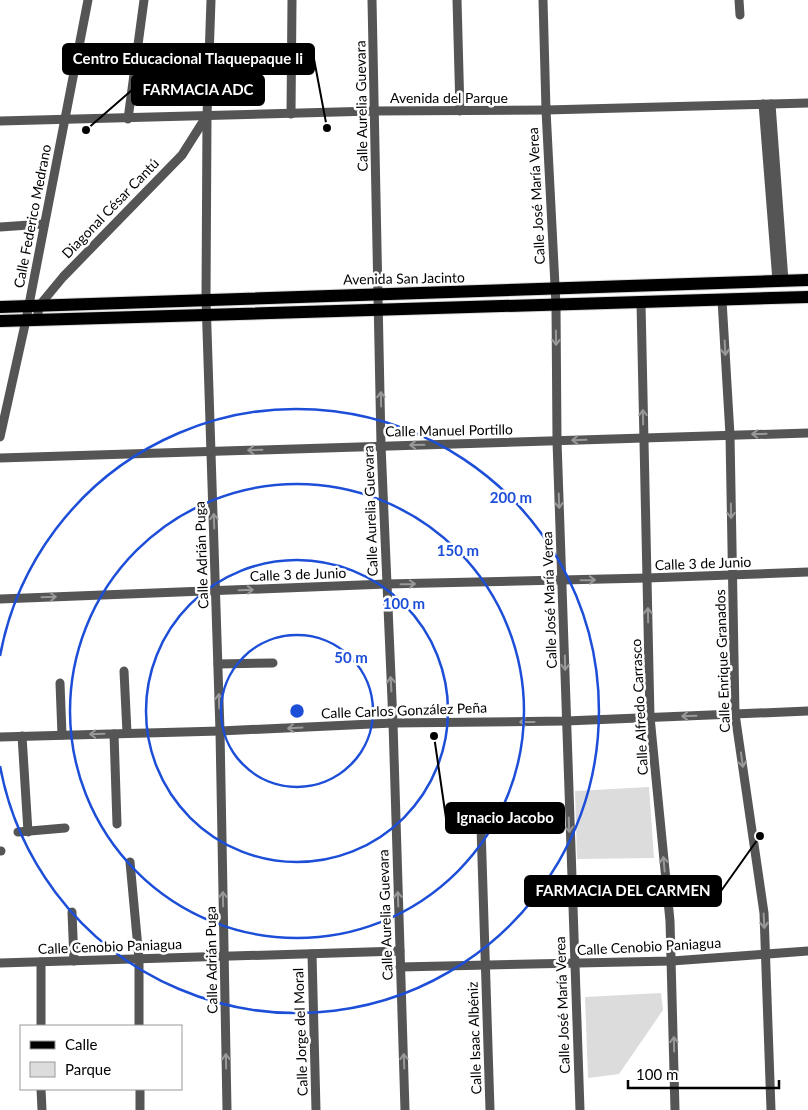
<svg xmlns="http://www.w3.org/2000/svg" width="808" height="1110" viewBox="0 0 808 1110" font-family="Lato,sans-serif">
	<rect width="100%" height="100%" fill="#fff"/>
	<g fill="#dcdcdc">
		<path d="M649 787 654 858 577 859 575 791Z"/>
		<path d="M661 993 663 1010 619 1074 588 1078 585 997Z"/>
	</g>
	<g fill="none" stroke-linecap="round" stroke-linejoin="round">
		<defs>
			<g id="primary">
				<path d="M0 307 808 280"/>
				<path d="M0 321 808 297"/>
			</g>
		</defs>
		<use href="#primary" stroke="#dbdbdb" stroke-width="14"/>
		<g stroke="#555" stroke-width="9">
			<path d="M211 0 207 116 206 299 220 731 227 1110"/>
			<path d="M372 0 381 445 393 723 405 1110"/>
			<path d="M457 0 460 111"/>
			<path d="M543 0 546 110 556 305 557 441 580 1110"/>
			<path d="M739 0 740 15"/>
			<path d="M763 104 777 281"/>
			<path d="M771 104 784 281"/>
			<path d="M291 114 292 0"/>
			<path d="M128 119 144 0"/>
			<path d="M0 121 374 111 546 110 808 103"/>
			<path d="M0 227 44 224"/>
			<path d="M722 300 730 435 735 714 764 913 771 1110"/>
			<path d="M641 303 650 717 670 921 675 1110"/>
			<path d="M37 320 39 306 63 277 182 155 206 117"/>
			<path d="M0 437 26 320 88 0"/>
			<path d="M0 458 808 433"/>
			<path d="M0 599 386 584 647 578 808 572"/>
			<path d="M218 664 273 663"/>
			<path d="M124 671 127 733"/>
			<path d="M60 683 62 735"/>
			<path d="M114 734 117 824"/>
			<path d="M22 736 28 832"/>
			<path d="M0 737 220 731 393 723 566 721 808 711"/>
			<path d="M481 827 490 1110"/>
			<path d="M18 832 65 828"/>
			<path d="M0 851H1"/>
			<path d="M130 862 139 959V1026"/>
			<path d="M72 912 74 961"/>
			<path d="M312 954 316 1110"/>
			<path d="M41 962V1026"/>
			<path d="M0 963 400 951"/>
			<path d="M400 967 672 961 808 951"/>
			<path d="M41 1089 42 1110"/>
			<path d="M140 1089V1110"/>
		</g>
		<use href="#primary" stroke="#000" stroke-width="12"/>
	</g>
	<defs><path id="oneway-shaft" d="M-6 0H5M1.5-3L5.5 0L1.5 3" fill="none" stroke-width="1.6" stroke-linecap="round" stroke-linejoin="round" transform="scale(1.25)"/></defs>
	<g stroke="#999">
		<use href="#oneway-shaft" transform="translate(556 338) rotate(89)"/>
		<use href="#oneway-shaft" transform="translate(725 348) rotate(87)"/>
		<use href="#oneway-shaft" transform="translate(381 399) rotate(-91)"/>
		<use href="#oneway-shaft" transform="translate(643 417) rotate(-91)"/>
		<use href="#oneway-shaft" transform="translate(759 434) rotate(179)"/>
		<use href="#oneway-shaft" transform="translate(579 440) rotate(178)"/>
		<use href="#oneway-shaft" transform="translate(417 445) rotate(179)"/>
		<use href="#oneway-shaft" transform="translate(255 450) rotate(178)"/>
		<use href="#oneway-shaft" transform="translate(559 501) rotate(88)"/>
		<use href="#oneway-shaft" transform="translate(731 511) rotate(89)"/>
		<use href="#oneway-shaft" transform="translate(214 521) rotate(-92)"/>
		<use href="#oneway-shaft" transform="translate(588 580) rotate(-1)"/>
		<use href="#oneway-shaft" transform="translate(408 584) rotate(-1)"/>
		<use href="#oneway-shaft" transform="translate(246 590) rotate(-2)"/>
		<use href="#oneway-shaft" transform="translate(49 597) rotate(-2)"/>
		<use href="#oneway-shaft" transform="translate(648 615) rotate(-91)"/>
		<use href="#oneway-shaft" transform="translate(565 663) rotate(89)"/>
		<use href="#oneway-shaft" transform="translate(391 684) rotate(-93)"/>
		<use href="#oneway-shaft" transform="translate(219 701) rotate(-92)"/>
		<use href="#oneway-shaft" transform="translate(689 716) rotate(178)"/>
		<use href="#oneway-shaft" transform="translate(527 722) rotate(180)"/>
		<use href="#oneway-shaft" transform="translate(295 728) rotate(177)"/>
		<use href="#oneway-shaft" transform="translate(97 734) rotate(178)"/>
		<use href="#oneway-shaft" transform="translate(742 760) rotate(82)"/>
		<use href="#oneway-shaft" transform="translate(569 825) rotate(88)"/>
		<use href="#oneway-shaft" transform="translate(664 864) rotate(-95)"/>
		<use href="#oneway-shaft" transform="translate(223 899) rotate(-91)"/>
		<use href="#oneway-shaft" transform="translate(398 899) rotate(-92)"/>
		<use href="#oneway-shaft" transform="translate(764 921) rotate(87)"/>
		<use href="#oneway-shaft" transform="translate(674 1044) rotate(-91)"/>
		<use href="#oneway-shaft" transform="translate(226 1061) rotate(-91)"/>
		<use href="#oneway-shaft" transform="translate(404 1061) rotate(-92)"/>
	</g>
	<g fill="none" stroke="#1d4ed8" stroke-width="2.5">
		<circle cx="297" cy="711" r="76"/>
		<circle cx="297" cy="711" r="151"/>
		<circle cx="297" cy="711" r="227"/>
		<path d="M0 656A302 302 0 1 1 0 766"/>
	</g>
	<g text-anchor="middle" dominant-baseline="central" stroke-width="5" stroke-linejoin="round" paint-order="stroke">
		<g font-size="14" fill="#000" stroke="#fff">
			<text x="449" y="97">Avenida del Parque</text>
			<text transform="translate(361 106) rotate(-91)">Calle Aurelia Guevara</text>
			<text transform="translate(536 196) rotate(-93)">Calle José María Verea</text>
			<text transform="translate(110 208) rotate(-46)">Diagonal César Cantú</text>
			<text transform="translate(32 216) rotate(-79)">Calle Federico Medrano</text>
			<text transform="translate(404 278) rotate(-1)">Avenida San Jacinto</text>
			<text transform="translate(449 430) rotate(-1)">Calle Manuel Portillo</text>
			<text transform="translate(370 511) rotate(-92)">Calle Aurelia Guevara</text>
			<text transform="translate(201 555) rotate(-92)">Calle Adrián Puga</text>
			<text transform="translate(703 563) rotate(-2)">Calle 3 de Junio</text>
			<text transform="translate(298 574) rotate(-2)">Calle 3 de Junio</text>
			<text transform="translate(549 600) rotate(-92)">Calle José María Verea</text>
			<text transform="translate(722 661) rotate(-92)">Calle Enrique Granados</text>
			<text transform="translate(639 707) rotate(-93)">Calle Alfredo Carrasco</text>
			<text transform="translate(404 710) rotate(-2)">Calle Carlos González Peña</text>
			<text transform="translate(385 915) rotate(-92)">Calle Aurelia Guevara</text>
			<text transform="translate(110 946) rotate(-2)">Calle Cenobio Paniagua</text>
			<text transform="translate(649 946) rotate(-3)">Calle Cenobio Paniagua</text>
			<text transform="translate(211 960) rotate(-91)">Calle Adrián Puga</text>
			<text transform="translate(562 1005) rotate(-92)">Calle José María Verea</text>
			<text transform="translate(300 1032) rotate(-92)">Calle Jorge del Moral</text>
			<text transform="translate(474 1038) rotate(-92)">Calle Isaac Albéniz</text>
		</g>
	</g>
	<circle cx="297" cy="711" r="8" fill="#1d4ed8" stroke="#fff" stroke-width="2.5"/>
	<g font-size="15" text-anchor="middle" font-weight="bold" fill="#1d4ed8" stroke="#fff" stroke-width="5" stroke-linejoin="round" paint-order="stroke">
		<text x="511" y="503">200 m</text>
		<text x="458" y="556">150 m</text>
		<text x="404" y="609">100 m</text>
		<text x="351" y="663">50 m</text>
	</g>
	<path fill="none" stroke="#000" stroke-width="2" d="M327 128L314 59M86 130L132 90M434 736L446 818M760 836L721 891"/>
	<g fill="#000" stroke="#fff" stroke-width="2">
		<circle cx="327" cy="128" r="5"/>
		<circle cx="86" cy="130" r="5"/>
		<circle cx="434" cy="736" r="5"/>
		<circle cx="760" cy="836" r="5"/>
	</g>
	<g fill="#000" stroke="#000" stroke-width="2">
		<rect x="63" y="44" width="251" height="30" rx="5"/>
		<rect x="132" y="75" width="132" height="30" rx="5"/>
		<rect x="446" y="803" width="118" height="30" rx="5"/>
		<rect x="525" y="876" width="196" height="30" rx="5"/>
	</g>
	<g font-size="15" text-anchor="middle" font-weight="bold" fill="#fff">
		<text x="188" y="64">Centro Educacional Tlaquepaque Ii</text>
		<text x="198" y="95">FARMACIA ADC</text>
		<text x="505" y="823">Ignacio Jacobo</text>
		<text x="623" y="896">FARMACIA DEL CARMEN</text>
	</g>
	<rect x="20" y="1025" width="162" height="65" fill="#ffffff" stroke="#999999"/>
	<rect x="30" y="1041" width="25" height="8" fill="#000000" stroke="#999999"/>
	<text x="65" y="1050" font-size="15" fill="#000000">Calle</text>
	<rect x="30" y="1062" width="25" height="15" fill="#dcdcdc" stroke="#999999"/>
	<text x="65" y="1075" font-size="15" fill="#000000">Parque</text>
	<path d="M628 1080v8h151v-8" fill="none" stroke="#000000" stroke-width="2.5"/>
	<text x="636" y="1080" font-size="15" fill="#000000" stroke="#ffffff" stroke-width="4" paint-order="stroke">100 m</text>
</svg>
